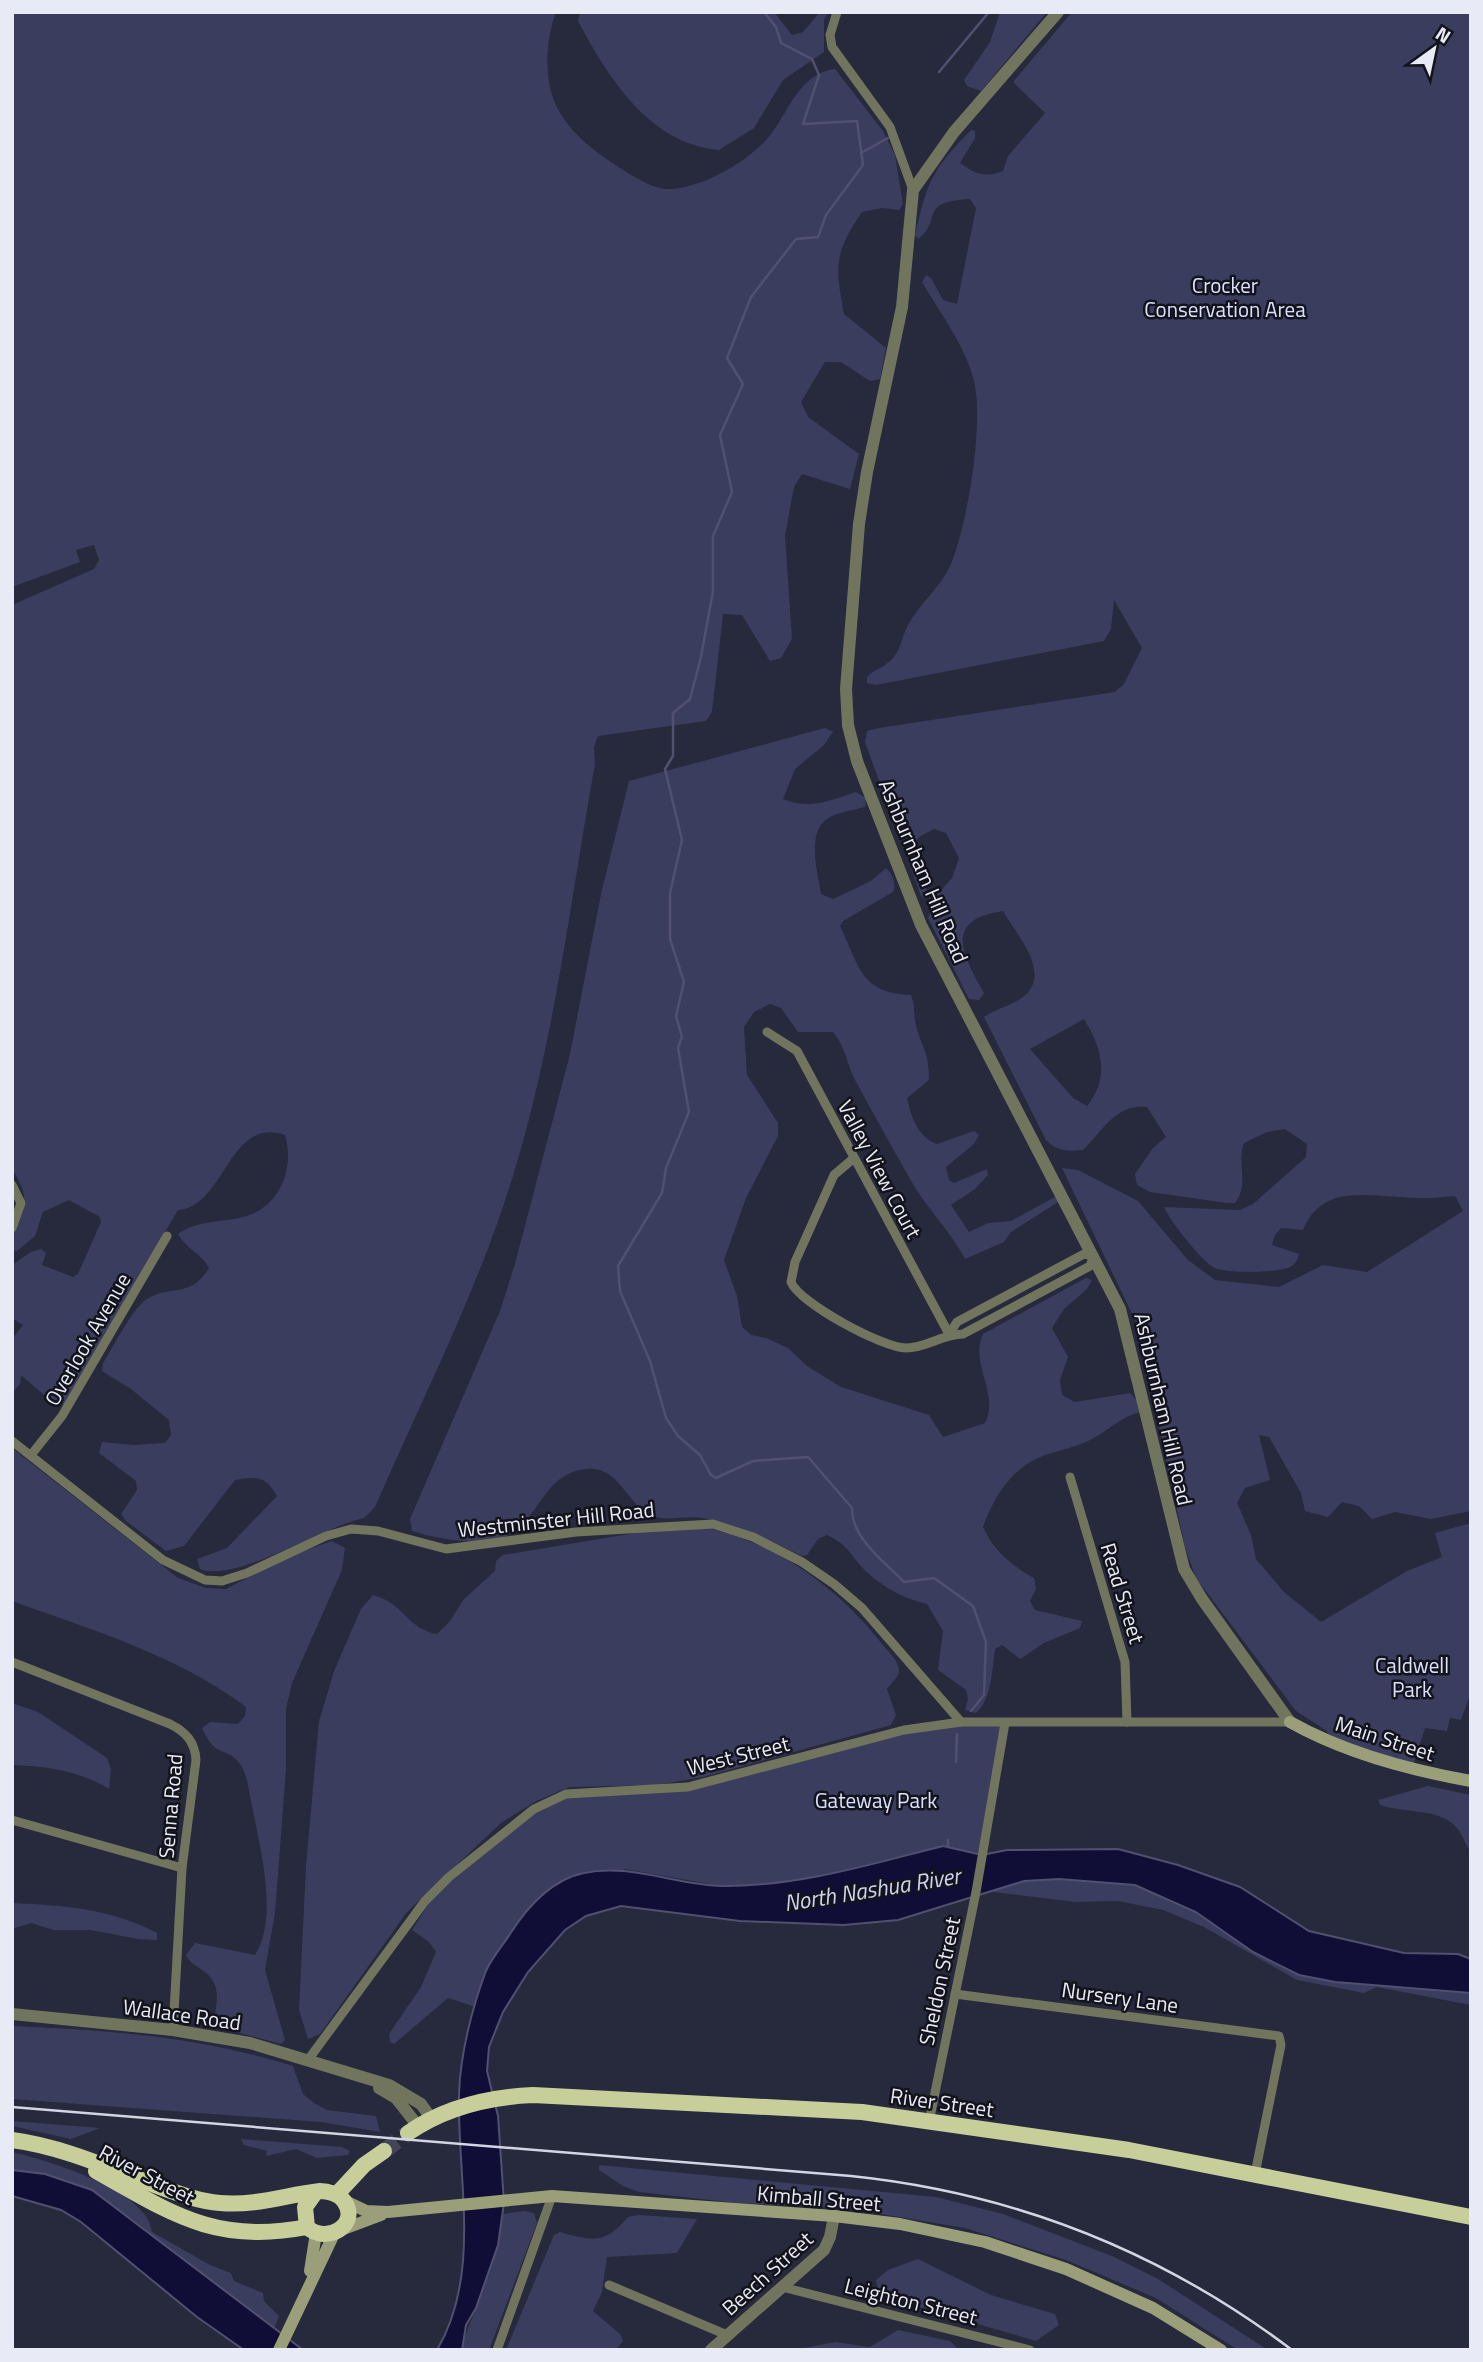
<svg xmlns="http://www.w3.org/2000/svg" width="1483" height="2362" viewBox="0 0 1483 2362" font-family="'Titillium Web',sans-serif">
	<rect width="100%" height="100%" fill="#27293c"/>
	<g fill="#3b3d5f" fill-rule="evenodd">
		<path d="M12 12H556C545 41 543 83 559 111 574 137 596 152 620 168 632 176 655 190 669 189 702 188 745 163 767 139 788 115 798 73 835 69L883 131 895 155 903 204 899 210 882 208 862 212C834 253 835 266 844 314L886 348 880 379 870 381 841 362H825L801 402 808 417 859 454 850 489 802 474 794 487 785 536 792 639 781 658 770 661 742 615 723 614 712 712 706 721 598 736 594 747 595 764C570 902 554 1045 512 1179 477 1292 422 1399 375 1507L364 1518C322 1527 237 1583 200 1569L197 1559 227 1548 277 1496C266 1476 256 1476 235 1480L184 1546 166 1551 126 1521 121 1514 137 1490 136 1481 99 1453 102 1442 133 1445 165 1443 171 1435 169 1420 131 1389 102 1371 103 1363C113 1348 133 1307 147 1299 172 1284 190 1299 209 1268 201 1253 186 1249 178 1234 200 1218 228 1224 252 1214 283 1201 294 1165 285 1135 229 1115 225 1207 178 1210L64 1405 51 1401 21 1375 20 1384 12 1393V1339L23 1325 12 1318V1265L31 1252 41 1249 46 1253 42 1265 73 1277 78 1274 101 1222 100 1217 69 1200 43 1212 35 1236 17 1251 12 1250C12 1210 40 1212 12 1169V605L94 569 99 560 94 545 76 550 80 562 12 587Z"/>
		<path d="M580 12H774L792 35 803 32 820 12H828L824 20V52L783 80 754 128 719 150C649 144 608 77 578 21Z"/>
		<path d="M1000 12H1047L981 91 967 86 964 80 990 42Z"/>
		<path d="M1072 12H1471V1511L1431 1519 1395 1512 1372 1519 1359 1506 1342 1502 1328 1517 1305 1511 1301 1493 1269 1437 1259 1435 1270 1480 1245 1488 1237 1503 1251 1535 1256 1559 1284 1592 1321 1622 1407 1571 1442 1557 1435 1533 1471 1523V1692L1461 1720 1450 1718 1447 1731 1425 1728 1412 1769 1328 1740 1327 1731 1296 1711 1196 1578 1185 1547 1137 1324 1062 1168 1078 1170 1138 1201 1188 1260 1215 1280 1279 1287 1323 1265 1367 1272 1463 1211 1455 1196C1437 1198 1419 1199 1401 1197 1362 1195 1321 1186 1303 1230L1281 1228 1275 1235 1272 1245 1299 1254C1297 1260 1296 1264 1290 1267 1278 1273 1224 1274 1213 1267 1200 1259 1170 1221 1164 1207L1240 1210 1253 1204 1306 1157 1307 1144 1285 1129 1267 1132 1244 1143C1236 1164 1250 1184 1235 1203H1227L1150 1192 1137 1185 1135 1174 1153 1148 1166 1137 1147 1107C1115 1104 1104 1130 1083 1150 1068 1152 1057 1151 1046 1140L984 1017C996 1009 1012 1005 1023 997 1053 973 1017 936 1003 911 941 920 964 957 984 993L979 1000 969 999 928 918 936 896 952 878 959 858 946 833 934 829 919 837 912 848 927 891 925 899 921 896 865 742 867 731 879 728 1115 692 1124 684 1142 648 1114 600 1111 629 1104 641 876 685 867 683V677C874 670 882 668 889 662 900 654 902 636 908 625 920 603 941 587 951 564 968 522 984 424 974 381 965 345 940 313 922 282L926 275 931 278 943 300 957 304 976 208 970 199C916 202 944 220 918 239L915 235C928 181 931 171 971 130L975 131V138L960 163C975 174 985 178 1003 171L1008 156 1045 113 1013 82ZM1084 1019C1102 1048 1110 1078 1087 1106L1073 1098 1030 1049Z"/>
		<path d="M825 728 833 732 824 745 795 769 783 799C810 810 829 801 856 792L866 798 865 807C854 810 837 812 827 819 806 833 818 874 821 894L833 899 871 881 886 868C892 874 897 883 893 892L843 921 840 926C860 967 860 993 911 995 916 1007 913 1018 917 1029 924 1052 929 1053 929 1080L907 1098C911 1117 918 1137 937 1144L974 1131 979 1135 974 1144 946 1167 949 1180 954 1183 987 1169 988 1175 975 1189 951 1205 969 1232 988 1223 1011 1221 1055 1197 1058 1202 1011 1232 1004 1242 965 1259C950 1230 926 1208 910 1179 892 1147 873 1113 855 1080 847 1065 845 1045 833 1032H798L781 1008 770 1004 754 1012 744 1027 747 1075 778 1123V1136L746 1198 724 1260 737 1296 742 1327 751 1335 766 1338 788 1348 807 1366 841 1387 929 1415 943 1437 985 1423C1000 1394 969 1363 983 1334L1086 1278 1092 1280 1087 1289 1064 1309 1052 1328 1068 1357 1060 1380 1062 1395 1075 1402 1130 1393 1139 1403 1140 1412C1121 1417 1109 1430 1092 1439 1077 1447 1061 1450 1045 1455 1012 1467 994 1496 983 1527 994 1551 1012 1566 1034 1578L1036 1589 1030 1601 1035 1610 1082 1621 1080 1628 1044 1643 1020 1659 1002 1645 995 1649C992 1670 992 1699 976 1713L965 1710 968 1699 966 1690 938 1670 943 1631 927 1604C905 1599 884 1588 868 1573 851 1558 850 1545 827 1535L818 1539 807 1555 802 1556C770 1541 737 1523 702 1518 685 1515 664 1523 649 1514 626 1502 618 1465 586 1469 546 1473 541 1513 512 1533 488 1549 438 1539 412 1531L410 1519 500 1311 515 1264 570 1054 601 894 629 781Z"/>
		<path d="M12 1448 178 1578 206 1588 226 1589 292 1555 332 1541 345 1548 342 1570 292 1683 286 1709V1769L275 1913 265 1970 285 2040 281 2044 221 2028 214 2021C217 2001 222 1983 202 1970 195 1965 190 1963 186 1955L195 1943 255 1955C279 1917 260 1848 252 1806 249 1793 248 1775 240 1764 226 1745 216 1760 202 1728L210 1722 238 1724 245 1716 246 1707C177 1655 92 1630 12 1601Z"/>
		<path d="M697 1526C773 1540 836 1585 883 1645 888 1652 900 1662 899 1672 897 1678 891 1684 887 1689L896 1715 891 1725 703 1777 656 1785 570 1787 536 1801 501 1823 407 1912 320 2034 308 2039 299 2010 306 1866 319 1721 334 1671 361 1609 373 1595C404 1603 407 1629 437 1634L450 1621 464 1599 495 1571 496 1561 503 1555 659 1529Z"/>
		<path d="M12 1703 38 1712 107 1758 111 1769 109 1789C80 1771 46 1766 12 1765Z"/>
		<path d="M1005 1723 982 1855 943 1846 787 1884 722 1886 625 1869 487 1969 476 2007 448 1998 394 2044 390 2042 389 2034 421 1987 436 1952 429 1942 412 1930 428 1905 425 1901 534 1809 566 1794 689 1787 904 1730Z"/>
		<path d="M1428 1786 1471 1795V1852C1465 1845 1463 1834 1456 1827 1440 1808 1402 1813 1380 1805L1378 1800Z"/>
		<path d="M1059 1879 1135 1885 1196 1912 1253 1952 1299 1975 1335 1982 1471 1993V2005L1377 1987 1364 1993 1297 1980 1204 1927 1163 1910 1118 1901 1076 1902 986 1891 1024 1881Z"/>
		<path d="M12 1903C62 1905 113 1909 157 1933V1940L138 1939 91 1930H54L31 1923 12 1929Z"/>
		<path d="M12 2026C108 2030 201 2037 293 2066L303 2094 314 2103 327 2110 376 2116 380 2132 321 2122 12 2099Z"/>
		<path d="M12 2121 100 2128 71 2139 12 2126Z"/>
		<path d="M241 2139 342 2147 350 2151 348 2155 317 2158 296 2149 266 2156 267 2151 244 2145Z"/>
		<path d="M12 2152C47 2160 149 2191 152 2232L210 2265 231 2273 234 2281 263 2293 264 2301 279 2316 274 2329 159 2242C127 2209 59 2172 12 2170Z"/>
		<path d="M599 2165 936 2197 1003 2214 1112 2256 1158 2279 1268 2350H1238L1156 2298 1066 2260 965 2228 845 2208 737 2203 639 2192 623 2186 599 2170Z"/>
		<path d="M524 2211 534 2213 537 2223 489 2350H462C465 2332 472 2320 478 2304 489 2274 498 2245 503 2214Z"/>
		<path d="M639 2215 697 2219 677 2253 607 2257 602 2292 593 2311 620 2334 623 2341 616 2350H506L554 2235 560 2232C593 2241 604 2245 628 2217Z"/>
		<path d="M918 2259 991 2295 1055 2314 1059 2325 1036 2341 879 2295 876 2280 888 2270Z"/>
		<path d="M898 2330 950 2341 959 2350H794L835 2342 870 2347Z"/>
	</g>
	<g fill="#100e36" stroke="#515070" stroke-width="2">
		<path d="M943 1846 982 1855 1007 1850 1118 1849 1178 1865 1240 1887 1309 1931 1404 1953 1458 1954 1471 1959V1993L1335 1982 1299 1975 1253 1952 1196 1912 1135 1885 1059 1879 1024 1881 898 1920 844 1925 740 1921 621 1906 586 1916 565 1930 528 1972 503 2012 489 2047 487 2071 498 2116 504 2203 498 2245 476 2308 466 2325 462 2350H437C482 2274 457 2178 459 2095 460 2055 472 2008 486 1971 492 1957 504 1944 512 1931 528 1906 553 1879 584 1873 633 1863 677 1886 725 1886 801 1886 871 1864 943 1846Z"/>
		<path d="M12 2170 45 2174 92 2190 303 2350H244L197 2317 81 2222 61 2210 12 2196Z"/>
	</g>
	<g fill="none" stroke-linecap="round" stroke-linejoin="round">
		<g stroke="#515070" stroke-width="2.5">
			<path d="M764 12 776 27 781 43 812 59 819 75 803 124 857 121 863 165 826 215 818 237 796 239 751 297 727 358 743 384 720 435 732 492 713 536V591L701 657 690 699 673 713V756L665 769 682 840 670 893V939L684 982 676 1016 682 1037 678 1048 689 1112 666 1168 662 1193 618 1266 620 1291 650 1361 666 1418 678 1436 700 1455 711 1475 716 1478 753 1461 808 1457 852 1508C851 1538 885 1562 904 1582L934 1578 973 1606 986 1642 984 1695 971 1711"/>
			<path d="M939 72 989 12"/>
			<path d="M861 153 888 138"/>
			<path d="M956 1762 957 1734"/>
			<path d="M948 1847V1840"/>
		</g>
		<path stroke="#444658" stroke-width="16" stroke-dasharray="16 8" stroke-linecap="butt" d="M384 2151 408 2133"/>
		<g stroke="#72755e" stroke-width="9">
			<path d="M837 12 830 35 832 47 890 127 913 190"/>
			<path d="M767 1032 797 1051 949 1334"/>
			<path d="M854 1158 834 1175 795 1262 791 1282C799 1303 883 1348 906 1348 927 1348 942 1334 963 1334L1090 1266 1094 1256 1084 1254 957 1322 949 1334"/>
			<path d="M12 1185 21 1203 12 1228"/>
			<path d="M12 1441 163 1560 205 1580 222 1581 247 1573 326 1536 351 1529 378 1531 446 1549 576 1532 713 1524 753 1537 802 1562 834 1584 862 1608 961 1722"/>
			<path d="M31 1455 62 1416 167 1236"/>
			<path d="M1070 1477 1125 1662 1127 1722"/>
			<path d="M12 1662 170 1724C186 1732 195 1742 196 1760L182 1868 173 2030"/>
			<path d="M12 1820 182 1868"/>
			<path d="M955 1994 1279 2036 1281 2045 1255 2174"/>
			<path d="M308 2060 425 1901 449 1877 534 1809 566 1794 688 1787 904 1730 961 1722H1290"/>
			<path d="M929 2122 976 1892 1005 1723"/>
			<path d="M609 2285 727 2335"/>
			<path d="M782 2287 1030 2350"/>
			<path d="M497 2350 552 2196"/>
		</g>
		<g stroke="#72755e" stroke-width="12">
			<path d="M1058 12 954 132 913 190 902 307 867 472 859 524 846 689 848 725 857 761 921 925 1120 1309 1184 1569 1202 1599 1290 1722"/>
			<path d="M12 2014 173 2030 250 2043 389 2085 421 2104 431 2118"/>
			<path d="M379 2088 396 2098 418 2126"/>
			<path d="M711 2350 824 2250 830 2237 834 2216"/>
		</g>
		<g stroke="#9a9f7a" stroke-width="12">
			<path d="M1290 1722C1345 1753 1409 1770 1471 1781"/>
			<path d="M345 2201 366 2211 388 2212 552 2196 834 2216 900 2224 985 2242 1066 2269 1153 2308 1221 2350"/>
			<path d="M341 2230 381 2215"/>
			<path d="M310 2271 316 2233"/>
			<path d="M279 2350 334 2234"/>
		</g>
		<g stroke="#c7ce9a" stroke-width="16">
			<path d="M408 2133C444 2108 489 2097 533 2095L862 2112 1129 2150 1471 2217"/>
			<path d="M12 2140C59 2146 105 2166 149 2183 172 2191 195 2201 220 2203 257 2206 285 2195 320 2191 328 2191 339 2194 344 2201 361 2225 326 2245 307 2227L305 2207 315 2193"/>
			<path d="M96 2171C171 2213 215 2245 307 2227"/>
			<path d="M337 2194 364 2165 384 2151"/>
		</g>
		<path stroke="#d3d5e2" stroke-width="2.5" d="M12 2107 851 2176C1014 2193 1161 2251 1292 2350"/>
	</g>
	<g text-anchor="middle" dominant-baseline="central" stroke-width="5" stroke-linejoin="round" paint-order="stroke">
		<g font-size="21" fill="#dce0ff" stroke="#12131b">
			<text x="1225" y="285">Crocker<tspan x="1225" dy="24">Conservation Area</tspan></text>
			<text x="1412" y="1665">Caldwell<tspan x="1412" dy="24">Park</tspan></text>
			<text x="876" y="1800">Gateway Park</text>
		</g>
		<g font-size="21" fill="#e8eaf6" stroke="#12131b">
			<text transform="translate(924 871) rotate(67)">Ashburnham Hill Road</text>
			<text transform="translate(880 1169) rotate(62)">Valley View Court</text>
			<text transform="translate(87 1339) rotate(-60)">Overlook Avenue</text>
			<text transform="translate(1164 1409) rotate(77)">Ashburnham Hill Road</text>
			<text transform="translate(556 1519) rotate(-6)">Westminster Hill Road</text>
			<text transform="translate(1123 1593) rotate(73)">Read Street</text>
			<text transform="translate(1385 1738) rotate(18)">Main Street</text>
			<text transform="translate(738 1755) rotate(-14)">West Street</text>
			<text transform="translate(170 1806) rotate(-85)">Senna Road</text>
			<text transform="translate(939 1981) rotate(-78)">Sheldon Street</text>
			<text transform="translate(1120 1997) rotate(8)">Nursery Lane</text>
			<text transform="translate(182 2014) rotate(8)">Wallace Road</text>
			<text transform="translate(942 2102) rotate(8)">River Street</text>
			<text transform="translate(147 2174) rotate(28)">River Street</text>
			<text transform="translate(819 2198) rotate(5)">Kimball Street</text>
			<text transform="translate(767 2273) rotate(-42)">Beech Street</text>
			<text transform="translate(911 2301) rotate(14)">Leighton Street</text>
		</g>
		<g font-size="23" font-style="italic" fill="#cfd3f1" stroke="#12131b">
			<text transform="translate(872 1889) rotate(-9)">North Nashua River</text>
		</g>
	</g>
	<rect width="1483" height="2362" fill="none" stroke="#e8eaf6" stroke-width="28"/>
	<g transform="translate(1434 49) rotate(33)" stroke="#12131b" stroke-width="5" paint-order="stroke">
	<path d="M0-5L12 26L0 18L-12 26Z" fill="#e8eaf6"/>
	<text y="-10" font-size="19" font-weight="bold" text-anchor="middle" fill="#e8eaf6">N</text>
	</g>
</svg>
